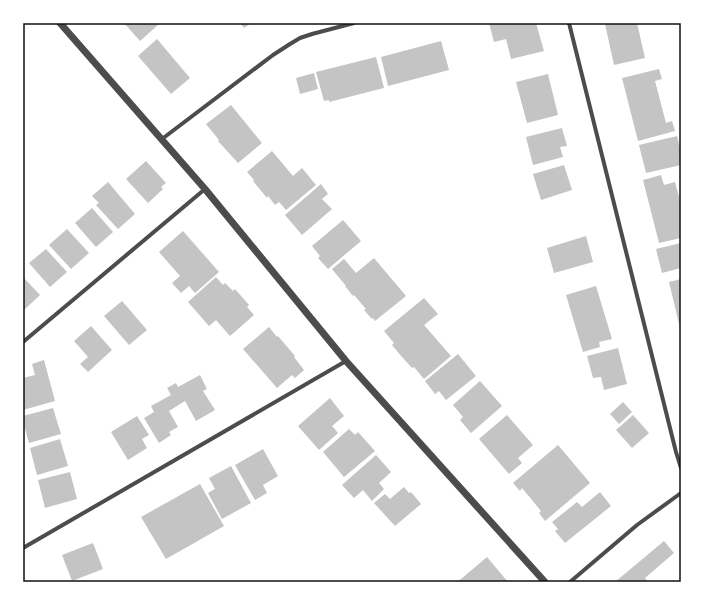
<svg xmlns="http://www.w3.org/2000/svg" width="704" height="605" viewBox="0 0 704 605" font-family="'Fira Sans Condensed',sans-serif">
	<rect width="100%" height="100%" fill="#fff"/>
	<g fill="#c4c4c4">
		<path d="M124 23H158L159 24 140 41Z"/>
		<path d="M240 23H251L244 28Z"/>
		<path d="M489 23H536L544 51 511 59 506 39 494 42Z"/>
		<path d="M611 23H637L645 58 614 65 605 24Z"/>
		<path d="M157 39 190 78 171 94 138 56Z"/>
		<path d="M441 41 449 70 388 86 381 57Z"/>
		<path d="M376 57 384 88 329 102V100L324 101 316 72Z"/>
		<path d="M659 69 662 79 655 81 666 123 672 121 675 131 638 141 622 78Z"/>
		<path d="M314 73 318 89 300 94 296 78Z"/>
		<path d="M548 74 558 115 527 123 516 82Z"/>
		<path d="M231 105 262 143 238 163 218 141 219 140 206 124Z"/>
		<path d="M562 128 567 146 560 147 563 157 533 165 526 137Z"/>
		<path d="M677 136 681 152V165L646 173 639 145Z"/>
		<path d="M272 151 293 176 302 168 316 185 286 210 279 202 275 205 268 196 267 198 253 181 254 180 247 172Z"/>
		<path d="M146 161 166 183 161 187 163 189 148 203 126 179Z"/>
		<path d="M564 165 572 190 541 200 533 174Z"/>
		<path d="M661 175 664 185 675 182 681 204V238L659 243 643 180Z"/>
		<path d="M108 182 135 214 118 229 96 205 99 203 92 196Z"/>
		<path d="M321 184 328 194 322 199 332 209 302 235 285 215Z"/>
		<path d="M92 208 113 232 96 247 75 223Z"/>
		<path d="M343 220 361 241 328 269 318 258 320 256 312 246Z"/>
		<path d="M67 229 89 253 71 269 49 245Z"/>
		<path d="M183 231 219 272 195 293 189 286 181 293 172 283 180 276 159 252Z"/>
		<path d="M586 236 593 262 554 273 547 248Z"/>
		<path d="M681 243V268L662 273 656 249Z"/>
		<path d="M46 249 67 272 50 287 29 263Z"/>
		<path d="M374 258 406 296 375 321 373 318 372 319 364 310 366 309 354 295 353 296 345 286H346L332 269 344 259 356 273Z"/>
		<path d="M23 277 40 295 24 310 23 309Z"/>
		<path d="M216 277 223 285 225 283 233 291 235 289 249 305 247 307 254 315 230 336 216 320 209 326 188 302Z"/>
		<path d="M681 279V328H680L669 282Z"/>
		<path d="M596 286 612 339 599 342 600 347 583 352 566 295Z"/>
		<path d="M424 298 438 314 424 325 451 356 424 379 414 367 412 368 402 357 392 345 394 343 384 331Z"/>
		<path d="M122 301 147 330 129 345 104 316Z"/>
		<path d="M91 326 112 350 88 372 80 364 88 357 74 341Z"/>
		<path d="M269 327 277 337 278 336 295 356 294 357 304 370 295 378 292 375 277 388 243 349Z"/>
		<path d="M618 348 627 384 604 390 601 377 593 378 587 356Z"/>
		<path d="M458 354 476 376 446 400 439 391 435 394 425 381Z"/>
		<path d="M44 360 55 401 23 410V378L35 375 32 364Z"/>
		<path d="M200 375 207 389 203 391 215 410 196 421 185 401 169 411 178 427 169 432 171 435 159 443 144 418 154 412 151 406 171 395 167 388 176 383 178 387Z"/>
		<path d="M480 381 502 406 471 433 460 420 463 417 453 405Z"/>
		<path d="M330 398 344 416 332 426 338 433 319 450 298 426Z"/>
		<path d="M623 402 632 412 619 424 610 414Z"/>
		<path d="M53 408 61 434 29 443 23 421V416Z"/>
		<path d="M507 415 533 445 518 458 522 463 509 474 479 439Z"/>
		<path d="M633 415 649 433 632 448 616 430Z"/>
		<path d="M137 416 149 435 142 439 147 448 128 460 111 432Z"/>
		<path d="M349 429 355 435 358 432 375 451 344 477 323 452Z"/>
		<path d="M60 439 68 466 37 475 30 448Z"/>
		<path d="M558 445 590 483 545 521 539 513 541 511 532 500 522 488 520 491 513 483Z"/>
		<path d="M263 449 278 476 263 485 267 493 255 500 235 465Z"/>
		<path d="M376 455 391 472 379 483 384 489 372 501 363 490 354 498 342 485Z"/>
		<path d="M231 466 251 503 222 519 208 493 215 489 209 478Z"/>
		<path d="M70 472 77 499 45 508 38 480Z"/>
		<path d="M200 484 224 526 166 559 141 517Z"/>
		<path d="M404 487 409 493 411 492 421 504 395 526 374 503 385 494 390 499Z"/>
		<path d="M600 492 611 506 565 543 555 531 558 529 552 522 577 502 582 507Z"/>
		<path d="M664 541 674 553 645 578 648 582H615Z"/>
		<path d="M93 543 103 569 72 581 62 555Z"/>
		<path d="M487 557 508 582H457L461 579Z"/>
	</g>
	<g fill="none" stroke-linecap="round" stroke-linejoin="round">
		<g stroke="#4c4c4c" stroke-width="4">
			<path d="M569 23 676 452 681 468"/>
			<path d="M162 139 273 55 290 44 300 38 312 34 354 23"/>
			<path d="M23 342 205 189"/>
			<path d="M23 548 346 361"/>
			<path d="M570 582 637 525 681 493"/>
		</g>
		<path stroke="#4c4c4c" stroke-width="7" d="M60 23 205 189 346 361 545 582"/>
	</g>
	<rect width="704" height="605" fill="none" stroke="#ffffff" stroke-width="48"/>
	<rect x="24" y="24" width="656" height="557" fill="none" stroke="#111" stroke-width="1.5"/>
</svg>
